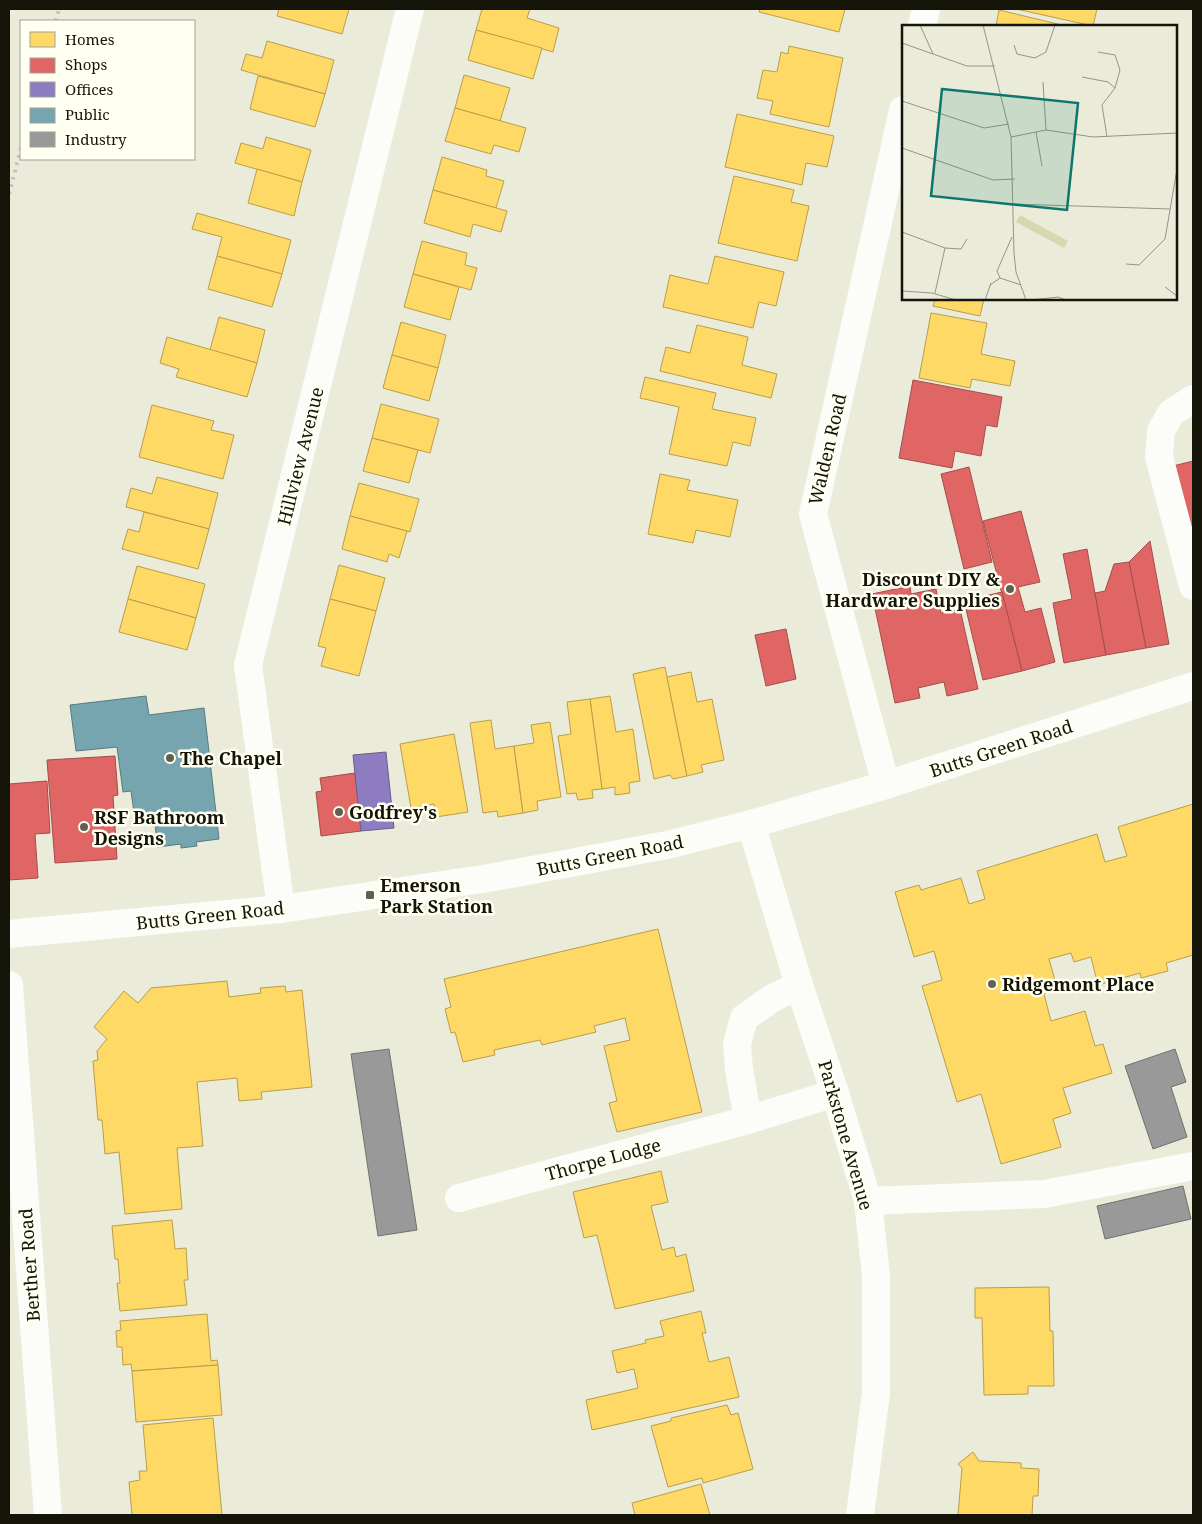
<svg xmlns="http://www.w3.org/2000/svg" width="1202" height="1524" viewBox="0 0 1202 1524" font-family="'Noto Serif',serif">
	<rect width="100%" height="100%" fill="#ebebda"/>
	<g fill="#ffd966" stroke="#b99e4a">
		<path d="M279 9H349L342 34 277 16Z"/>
		<path d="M482 9H530L527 18 559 28 553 52 476 30Z"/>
		<path d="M760 9H845L839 32 759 12Z"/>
		<path d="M1016 9H1097L1093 26Z"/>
		<path d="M999 10 1066 26H996Z"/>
		<path d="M476 30 542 48 533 79 468 60Z"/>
		<path d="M267 41 334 60 325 94 241 70 246 54 262 58Z"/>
		<path d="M789 46 843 58 829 127 770 114 773 101 757 98 763 70 777 72 781 52 788 54Z"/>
		<path d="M464 75 510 88 500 121 455 108Z"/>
		<path d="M258 76 325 94 315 127 250 109Z"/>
		<path d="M455 108 526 128 519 152 494 145 491 154 445 141Z"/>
		<path d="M737 114 834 136 827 167 806 163 802 185 725 167Z"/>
		<path d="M266 137 311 150 302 182 235 163 241 143 263 149Z"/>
		<path d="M442 157 487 170 486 176 504 181 496 208 433 190Z"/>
		<path d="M257 169 302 182 294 216 248 203Z"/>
		<path d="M734 176 794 190 791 202 809 206 797 261 718 243Z"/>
		<path d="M433 190 507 211 501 232 473 224 470 237 424 223Z"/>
		<path d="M197 213 291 240 282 274 217 256 222 237 192 229Z"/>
		<path d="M422 241 467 253 465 265 477 268 471 290 413 274Z"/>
		<path d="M217 256 282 274 272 307 208 289Z"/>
		<path d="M715 256 784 272 776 306 759 302 753 328 663 307 670 275 708 284Z"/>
		<path d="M413 274 459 287 450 320 404 307Z"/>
		<path d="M935 299H984L980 316 933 306Z"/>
		<path d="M931 313 987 323 981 354 1015 361 1010 386 972 379 970 388 919 378Z"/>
		<path d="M219 317 265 330 257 363 210 350Z"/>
		<path d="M401 322 446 335 438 368 392 355Z"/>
		<path d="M697 325 748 337 742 365 777 374 771 398 660 371 666 347 690 353Z"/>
		<path d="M167 337 257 363 247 397 176 377 179 369 160 363Z"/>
		<path d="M392 355 438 368 429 401 383 388Z"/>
		<path d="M645 377 716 393 712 409 756 418 750 446 733 442 727 466 669 454 679 407 640 398Z"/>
		<path d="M381 404 439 419 430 453 372 438Z"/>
		<path d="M152 405 214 421 211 430 234 435 223 479 139 457Z"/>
		<path d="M372 438 418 450 409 483 363 471Z"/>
		<path d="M660 474 690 480 687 490 738 500 730 537 696 530 693 543 648 534Z"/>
		<path d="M157 477 218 493 209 529 126 507 131 488 152 494Z"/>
		<path d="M359 483 419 499 410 532 350 516Z"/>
		<path d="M144 512 209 529 198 569 122 549 128 529 139 532Z"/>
		<path d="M350 516 407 531 399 558 389 554 387 562 342 549Z"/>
		<path d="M339 565 385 578 376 611 330 599Z"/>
		<path d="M137 566 205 584 196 618 128 599Z"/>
		<path d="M128 599 196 618 187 650 119 632Z"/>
		<path d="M330 599 376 611 359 676 321 666 326 648 318 646Z"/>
		<path d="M665 667 687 776 673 779 670 775 654 779 633 674Z"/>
		<path d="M691 672 697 702 712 699 724 760 701 765 703 772 687 776 667 677Z"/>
		<path d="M610 696 616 732 633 729 640 781 629 783 630 793 615 795V787L602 789 590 699Z"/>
		<path d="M590 699 602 789 592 790 593 798 578 800 576 793 567 794 558 736 571 734 567 702Z"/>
		<path d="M491 720 495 749 514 746 523 813 498 817 497 811 483 813 470 723Z"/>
		<path d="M550 722 561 797 537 801 538 810 523 813 514 746 534 743 531 725Z"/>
		<path d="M454 734 468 812 436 817 434 804 411 808 400 744Z"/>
		<path d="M1193 804V955L1166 963 1168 971 1141 978 1140 973 1098 985 1091 957 1074 962 1071 953 1049 959 1056 984 1044 994 1051 1021 1085 1011 1095 1046 1103 1044 1112 1073 1063 1088 1071 1113 1053 1119 1061 1147 1001 1164 981 1094 957 1102 922 986 942 980 934 951 914 957 895 892 919 885 921 890 961 878 969 904 985 899 977 871 1097 834 1105 862 1127 856 1118 827Z"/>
		<path d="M658 929 702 1112 617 1132 609 1103 617 1101 604 1046 630 1040 625 1018 594 1026 596 1032 542 1045 540 1040 494 1050 495 1055 463 1062 455 1032 451 1033 445 1009 451 1007 444 979Z"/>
		<path d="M227 981 229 997 261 993 260 988 285 986 286 992 302 990 312 1087 261 1092 262 1099 239 1101 237 1078 197 1082 203 1146 177 1148 182 1209 125 1214 119 1152 105 1154 102 1120H98L93 1061 98 1060 97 1051 107 1039 94 1027 124 991 138 1003 151 988Z"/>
		<path d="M661 1171 668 1202 651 1206 662 1250 674 1247 676 1257 686 1254 694 1291 615 1309 597 1235 584 1238 573 1192Z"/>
		<path d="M172 1220 175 1249 186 1248 188 1280H184L187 1305 120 1311 117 1283H120L118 1259H115L112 1226Z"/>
		<path d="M1049 1287 1050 1331H1053L1054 1386H1028V1394L984 1395 982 1318H975V1288Z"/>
		<path d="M701 1311 706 1333H702L709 1362 729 1357 739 1397 592 1430 586 1400 638 1388 634 1369 617 1373 612 1351 646 1343 645 1340 664 1336 660 1321Z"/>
		<path d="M207 1314 211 1361 217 1360 218 1365 132 1371 131 1364 123 1365 122 1347H117L116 1331 121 1330 120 1321Z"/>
		<path d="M218 1365 222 1415 136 1422 132 1371Z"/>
		<path d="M727 1405 731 1415 738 1413 753 1469 703 1483 702 1478 668 1487 651 1426 671 1421V1418Z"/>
		<path d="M213 1418 222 1515H132L129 1482 140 1480 139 1471H147L143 1425Z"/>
		<path d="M973 1452 979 1461 1021 1463V1468L1039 1469 1038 1496H1033L1032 1515H958L962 1468 958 1464Z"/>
		<path d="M701 1484 710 1515H635L632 1503Z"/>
	</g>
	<g fill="#e06666" stroke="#a34d4a">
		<path d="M913 380 1002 397 997 427 986 425 981 456 955 451 952 468 899 458Z"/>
		<path d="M1193 461V558L1169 467Z"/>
		<path d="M969 467 992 562 964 569 941 474Z"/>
		<path d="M1021 511 1040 582 1018 587 1025 612 1041 608 1055 662 1022 671 983 521Z"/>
		<path d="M1150 541 1169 644 1146 648 1129 562Z"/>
		<path d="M1087 549 1106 655 1064 663 1053 603 1072 599 1063 554Z"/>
		<path d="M1129 562 1146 648 1106 655 1095 593 1105 591 1114 564Z"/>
		<path d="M910 586 911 594 936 589 941 613 960 609 978 689 947 696 944 682 918 688 920 698 895 703 872 594Z"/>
		<path d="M1002 592 1022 671 983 680 964 601Z"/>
		<path d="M786 629 796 679 766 686 755 635Z"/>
		<path d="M115 756 118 795 113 796 117 859 55 863 47 760Z"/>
		<path d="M355 773 361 831 321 836 316 792 322 791 320 778Z"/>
		<path d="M47 781 50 833 35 834 38 878 9 880V784Z"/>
	</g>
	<path fill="#8e7cc3" stroke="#6a5d8b" d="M386 752 394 828 361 831 353 755Z"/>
	<path fill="#76a5af" stroke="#597a7d" d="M146 696 149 715 204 708 219 839 196 842 197 846 181 848V844L158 847 154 818 135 820 131 791 123 792 117 747 76 751 70 705Z"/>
	<g fill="#999" stroke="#71716e">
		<path d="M389 1049 417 1230 378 1236 351 1054Z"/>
		<path d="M1175 1049 1186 1082 1171 1087 1187 1137 1153 1149 1125 1066Z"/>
		<path d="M1183 1186 1191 1219 1105 1239 1097 1206Z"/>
	</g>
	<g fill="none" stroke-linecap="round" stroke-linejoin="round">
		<g stroke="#fcfcf9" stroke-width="28">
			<path d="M922 26 926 9"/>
			<path d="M1193 399 1171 413 1161 431 1159 457 1193 586"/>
			<path d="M886 785 813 514 903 110"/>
			<path d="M751 824 799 985 835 1093 868 1201 876 1276V1393L860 1515"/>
			<path d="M281 909 248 665 410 9"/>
			<path d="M9 934 281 909 489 878 667 845 751 824 886 785 1193 686"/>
			<path d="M9 985 48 1515"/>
			<path d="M748 1120 739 1069 737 1044 744 1018 771 999 799 985"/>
			<path d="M459 1198 748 1120 835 1093"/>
			<path d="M868 1201 1044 1194 1193 1166"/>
		</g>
		<g stroke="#c1c1bc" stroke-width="4" stroke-dasharray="2.5 5" stroke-linecap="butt">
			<path d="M56 21 59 9"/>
			<path d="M9 194 21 148"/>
		</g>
	</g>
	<g fill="#605f52" stroke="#fffff2" stroke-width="2">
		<circle cx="1010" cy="589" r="5"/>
		<circle cx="170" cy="758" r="5"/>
		<circle cx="339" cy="812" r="5"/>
		<circle cx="84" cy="827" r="5"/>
		<rect x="365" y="890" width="10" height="10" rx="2.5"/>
		<circle cx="992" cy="984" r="5"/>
	</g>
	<g text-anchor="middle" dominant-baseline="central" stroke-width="5" stroke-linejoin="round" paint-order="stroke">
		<g font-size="18" fill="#151409" stroke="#fffff2">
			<text transform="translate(827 449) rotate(-77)">Walden Road</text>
			<text transform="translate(300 456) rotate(-76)">Hillview Avenue</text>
			<text transform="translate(1001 748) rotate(-18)">Butts Green Road</text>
			<text transform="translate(610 855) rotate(-11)">Butts Green Road</text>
			<text transform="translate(210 915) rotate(-6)">Butts Green Road</text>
			<text transform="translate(846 1135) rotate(74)">Parkstone Avenue</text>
			<text transform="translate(603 1159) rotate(-15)">Thorpe Lodge</text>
			<text transform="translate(29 1265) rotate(-94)">Berther Road</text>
		</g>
		<g font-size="18" font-weight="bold" fill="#151409" stroke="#fffff2" text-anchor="start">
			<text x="1000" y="579" text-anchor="end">Discount DIY &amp;<tspan x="1000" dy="21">Hardware Supplies</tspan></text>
			<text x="180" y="758">The Chapel</text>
			<text x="349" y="812">Godfrey's</text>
			<text x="94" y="817">RSF Bathroom<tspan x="94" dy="21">Designs</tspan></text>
			<text x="380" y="885">Emerson<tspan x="380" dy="21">Park Station</tspan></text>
			<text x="1002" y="984">Ridgemont Place</text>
		</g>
	</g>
	<g transform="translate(902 25)">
		<rect width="275" height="275" fill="#ebebda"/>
		<path d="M118 190 166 216 162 223 114 197Z" fill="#d7d7b2"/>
		<path fill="none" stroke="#959586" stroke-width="1" d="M18 0 31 29M81 0 109 112 112 228 114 247 124 275M0 18 65 41H93M112 20 115 29 133 33 144 27 153 0M196 27 213 30 218 45 213 63 200 80 205 112M180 52 206 57 213 63M141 57 144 105M0 76 82 103 107 99M134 107 140 141M109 112 144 105 191 112 275 108M0 123 91 155 113 154M112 179 268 184M0 207 43 223 59 224 65 214M263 214 275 144M224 239 237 240 263 214M98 253 95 246 110 212M88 260 98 253 119 260M263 262 275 271M0 266 30 268 54 275M33 268 43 223M83 275 89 258M129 275 156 272 164 275"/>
		<path fill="#0f766e" fill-opacity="0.15" stroke="#0f766e" stroke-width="2.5" d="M40 64 176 78 165 185 29 171Z"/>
		<rect width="275" height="275" fill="none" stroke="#151409" stroke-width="2.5"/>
	</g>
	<rect width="1202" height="1524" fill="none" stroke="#151409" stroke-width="20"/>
	<rect x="20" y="20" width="175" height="140" fill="#fffff2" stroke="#a1a195"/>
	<rect x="30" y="32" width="25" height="15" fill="#ffd966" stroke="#a1a195"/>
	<text x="65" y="45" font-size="15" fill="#151409">Homes</text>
	<rect x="30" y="58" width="25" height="15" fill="#e06666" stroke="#a1a195"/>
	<text x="65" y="70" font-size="15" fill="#151409">Shops</text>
	<rect x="30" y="82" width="25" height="15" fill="#8e7cc3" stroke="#a1a195"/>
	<text x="65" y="95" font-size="15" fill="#151409">Offices</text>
	<rect x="30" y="108" width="25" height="15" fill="#76a5af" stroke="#a1a195"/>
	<text x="65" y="120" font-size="15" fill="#151409">Public</text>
	<rect x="30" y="132" width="25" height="15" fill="#999999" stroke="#a1a195"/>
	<text x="65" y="145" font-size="15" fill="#151409">Industry</text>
</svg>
